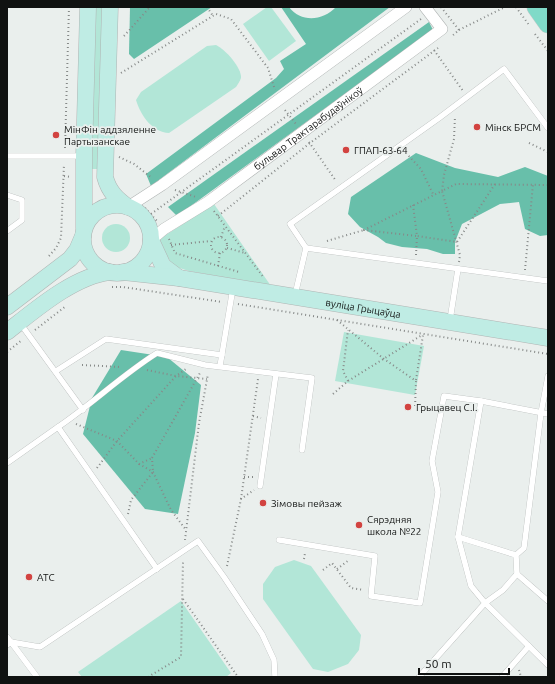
<svg xmlns="http://www.w3.org/2000/svg" width="555" height="684" viewBox="0 0 555 684" font-family="Ubuntu,sans-serif">
	<rect width="100%" height="100%" fill="#eaefed"/>
	<g fill="#b2e6d7">
		<path d="M96 7H103L98 169H91Z"/>
		<path d="M267 7H271L296 41 269 61 243 24Z"/>
		<path d="M216 45C225 49 242 68 241 78 240 81 238 84 236 87L169 133C152 132 141 116 136 100L141 92 207 46Z"/>
		<path d="M214 204 271 286 189 271 173 266 158 240Z"/>
		<circle cx="116" cy="238" r="14"/>
		<path d="M344 332 424 346 415 395 335 381Z"/>
		<path d="M294 560 311 566 361 635 359 650 348 664 328 672 313 669 263 599V584L275 567Z"/>
		<path d="M181 601 231 673 226 677H82L78 672Z"/>
	</g>
	<g fill="#68bfaa">
		<path d="M130 7H212L134 59 129 54Z"/>
		<path d="M281 7H289C301 23 323 21 336 7H390L151 186 146 174 276 78 284 69 280 61 306 44Z"/>
		<path d="M429 22 433 30 177 216 168 207Z"/>
		<path d="M416 153 455 168 498 177 525 167 548 176V235L540 236 525 229 519 202 500 204 462 224 455 242V254H443L427 249 402 247 386 243 378 237 360 227 348 214 351 197Z"/>
		<path d="M121 350 167 357 201 385 195 433 178 514 145 509 83 434 92 398Z"/>
	</g>
	<g fill="none" stroke-linecap="round" stroke-linejoin="round">
		<defs>
			<g id="lane">
				<path d="M7 156H83"/>
				<path d="M7 195 22 200V220L7 231"/>
				<path d="M306 248 548 281"/>
				<path d="M295 295 306 248 290 224 439 118 504 69 548 128"/>
				<path d="M450 320 458 269"/>
				<path d="M20 323 83 410"/>
				<path d="M220 366 233 288"/>
				<path d="M56 371 106 339 222 355"/>
				<path d="M548 376 541 413 524 548 516 555 517 574 503 590 485 603 548 665"/>
				<path d="M481 401 458 537 516 555"/>
				<path d="M58 427C92 404 122 375 157 353L205 365 312 378 302 450"/>
				<path d="M7 463 58 427 157 569"/>
				<path d="M260 486 276 374"/>
				<path d="M279 540 375 556 371 596 420 603 438 492 432 461 444 396 481 401 548 414"/>
				<path d="M517 574 548 601"/>
				<path d="M7 637 11 642 40 647 198 541 224 577 262 634 274 660 275 677"/>
				<path d="M7 645 11 642 37 677"/>
				<path d="M419 677 485 603 471 586 458 537"/>
				<path d="M502 677 529 646"/>
			</g>
			<g id="street">
				<path d="M128 207 162 185 406 7"/>
				<path id="s1" d="M151 240 164 229 208 202 442 29 425 7"/>
			</g>
			<g id="secondary">
				<path d="M110 7 105 177C109 192 117 199 128 207"/>
				<circle cx="117" cy="239" r="34"/>
				<path d="M84 228V156L88 7"/>
				<path d="M151 240 163 266 179 278"/>
				<path id="s2" d="M123 272 179 278 548 338"/>
				<path d="M7 307 70 259 77 250 83 236"/>
				<path d="M7 332C35 310 74 276 110 272"/>
			</g>
			<path id="primary" d="M536 7 548 24"/>
		</defs>
		<use href="#lane" stroke="#b0b4b3" stroke-width="6"/>
		<use href="#street" stroke="#b0b4b3" stroke-width="12"/>
		<use href="#secondary" stroke="#b0b4b3" stroke-width="17"/>
		<use href="#primary" stroke="#cacbcb" stroke-width="19"/>
		<g stroke="#868988" stroke-width="2" stroke-dasharray="1 3" stroke-linecap="butt">
			<path d="M207 7 213 16"/>
			<path d="M441 7 459 30 452 36"/>
			<path d="M516 7 529 25"/>
			<path d="M459 30 505 7"/>
			<path d="M535 34 548 51"/>
			<path d="M124 36 150 7"/>
			<path d="M434 50 463 91"/>
			<path d="M121 73 216 14 231 19 268 68 275 90"/>
			<path d="M285 110 296 124"/>
			<path d="M309 142 336 181"/>
			<path d="M529 143 548 152"/>
			<path d="M65 148 69 7"/>
			<path d="M406 153 421 169 433 194"/>
			<path d="M119 157 134 164 152 178"/>
			<path d="M64 176 71 177"/>
			<path d="M175 190 196 197"/>
			<path d="M413 205 417 236 457 242 495 184"/>
			<path d="M145 208 157 221"/>
			<path d="M214 211 264 278"/>
			<path d="M151 214 421 19"/>
			<path d="M218 216 310 143 438 48"/>
			<circle cx="219" cy="245" r="8"/>
			<path d="M221 237 225 226"/>
			<path d="M169 239 175 253 239 272"/>
			<path d="M327 241 364 230"/>
			<path d="M171 245 211 241"/>
			<path d="M227 248 245 253"/>
			<path d="M416 255 417 236 364 230 442 191 444 175 454 139 455 116"/>
			<path d="M49 256 56 248 61 238 64 164"/>
			<path d="M459 262 460 255 442 191 456 184 548 185"/>
			<path d="M218 266 220 253"/>
			<path d="M525 270 533 184"/>
			<path d="M112 287H123L222 302"/>
			<path d="M238 304 548 354"/>
			<path d="M337 320 384 359 416 381 415 408"/>
			<path d="M35 330 66 306"/>
			<path d="M7 352 22 340"/>
			<path d="M82 365 121 367"/>
			<path d="M147 370 176 376 207 379"/>
			<path d="M416 380 423 335"/>
			<path d="M348 381 343 371 348 330"/>
			<path d="M333 394 348 381 422 335"/>
			<path d="M253 416 261 418"/>
			<path d="M76 424 117 441 139 464 152 458"/>
			<path d="M139 464 153 472 171 510 186 530"/>
			<path d="M97 468 117 441 176 376 186 369"/>
			<path d="M244 477H253"/>
			<path d="M241 499 258 379"/>
			<path d="M128 514 131 500 153 472 152 458 200 373"/>
			<path d="M185 540 199 423 208 374"/>
			<path d="M304 559 305 553"/>
			<path d="M227 566 241 499 254 490"/>
			<path d="M337 569 349 560"/>
			<path d="M323 570 332 563 351 588 364 590"/>
			<path d="M183 599 238 677"/>
			<path d="M519 670 521 677"/>
			<path d="M148 677 181 657 183 561"/>
		</g>
		<use href="#lane" stroke="#fff" stroke-width="5.5"/>
		<use href="#street" stroke="#fff" stroke-width="11"/>
		<use href="#secondary" stroke="#bfece4" stroke-width="16"/>
		<use href="#primary" stroke="#80dac8" stroke-width="18"/>
	</g>
	<g fill="#d24340" stroke="#eaefed" stroke-width="1.5">
		<circle cx="477" cy="127" r="4"/>
		<circle cx="56" cy="135" r="4"/>
		<circle cx="346" cy="150" r="4"/>
		<circle cx="408" cy="407" r="4"/>
		<circle cx="263" cy="503" r="4"/>
		<circle cx="359" cy="525" r="4"/>
		<circle cx="29" cy="577" r="4"/>
	</g>
	<g text-anchor="middle" dominant-baseline="central" stroke-width="3.5" stroke-linejoin="round" paint-order="stroke">
		<g font-size="10" fill="#101211" stroke="#eaefed" text-anchor="start">
			<text x="485" y="127">Мінск БРСМ</text>
			<text x="64" y="129">МінФін аддзяленне<tspan x="64" dy="12">Партызанскае</tspan></text>
			<text x="354" y="150">ГПАП-63-64</text>
			<text x="416" y="407">Грыцавец С.І.</text>
			<text x="271" y="503">Зімовы пейзаж</text>
			<text x="367" y="519">Сярэдняя<tspan x="367" dy="12">школа №22</tspan></text>
			<text x="37" y="577">АТС</text>
		</g>
		<g font-size="10" fill="#101211" stroke="#eaefed">
			<text stroke="none"><textPath href="#s1" startOffset="193">бульвар Трактарабудаўнікоў</textPath></text>
			<text stroke="none"><textPath href="#s2" startOffset="243">вуліца Грыцаўца</textPath></text>
		</g>
	</g>
	<rect width="555" height="684" fill="none" stroke="#101211" stroke-width="16"/>
	<path d="M419 668v6h90v-6" fill="none" stroke="#101211" stroke-width="2"/>
	<text x="425" y="668" font-size="12" fill="#101211" stroke="#eaefed" stroke-width="3" paint-order="stroke">50 m</text>
</svg>
